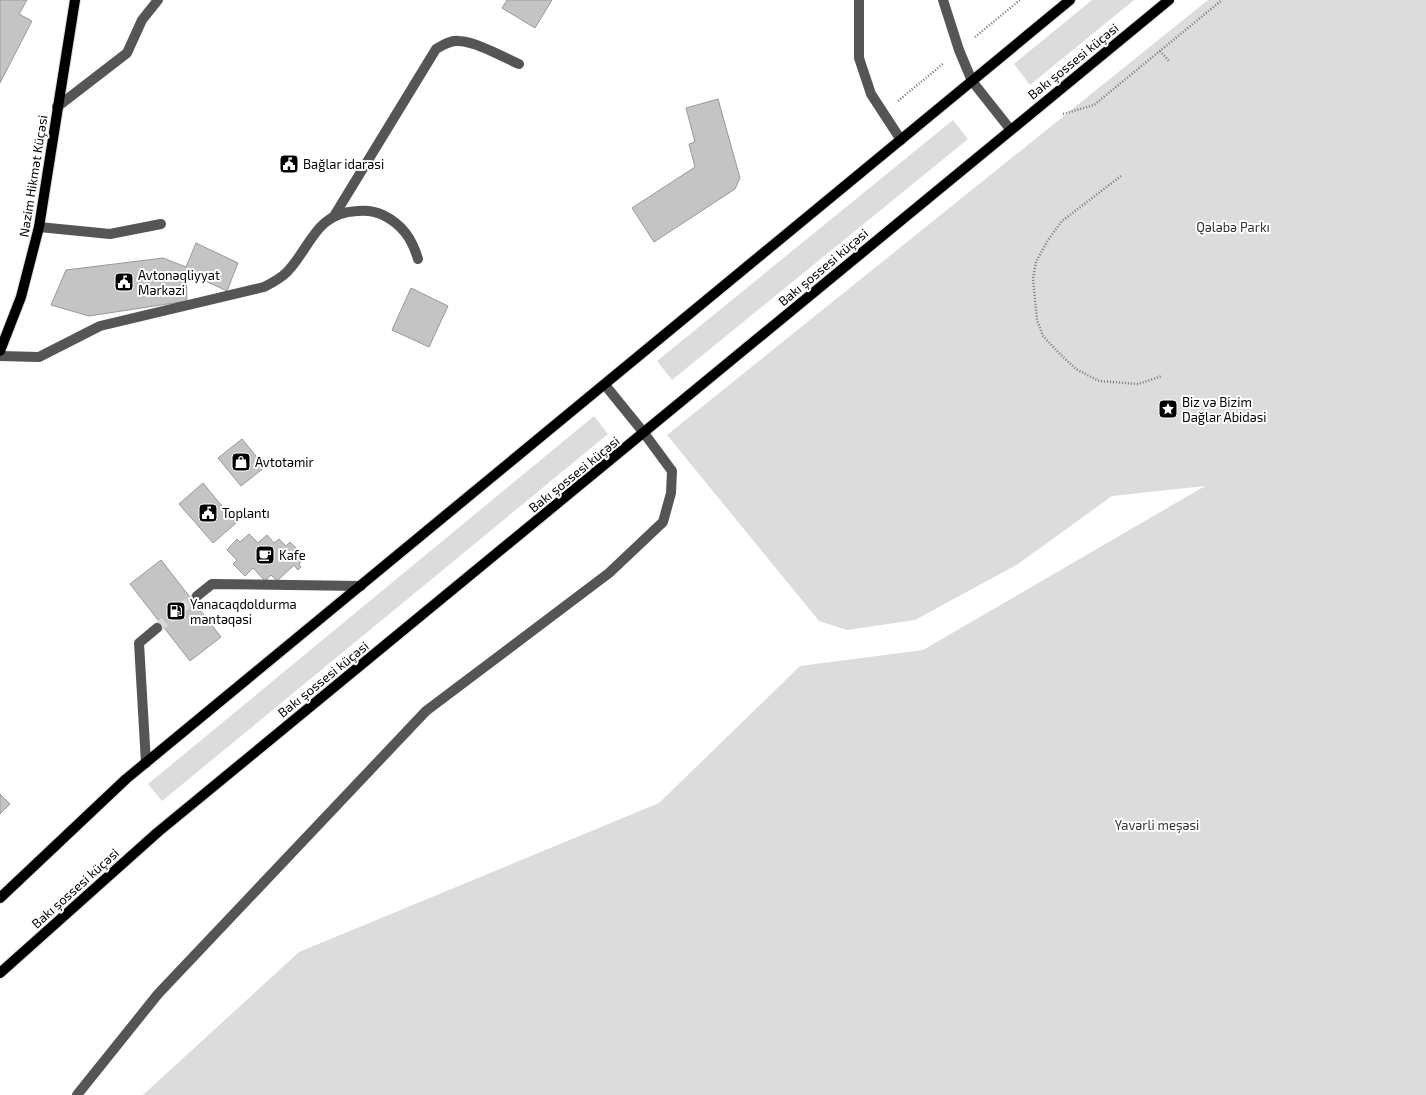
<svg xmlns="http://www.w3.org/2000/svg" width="1426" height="1095" viewBox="0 0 1426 1095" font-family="'Exo 2',sans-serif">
	<rect width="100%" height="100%" fill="#fff"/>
	<g fill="#dcdcdc">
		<path d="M1092 0H1134L1030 85 1014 64Z"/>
		<path d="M1208 0H1426V1095H143L299 952 659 803 800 666 923 650 1205 486 1112 496 1018 564 915 620 847 630 819 621 667 435Z"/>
		<path d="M953 120 968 139 672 380 657 361Z"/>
		<path d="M594 416 608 434 162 801 148 784Z"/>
	</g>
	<g fill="#c4c4c4" stroke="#999">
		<path d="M0 0H27L19 14 32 21 0 83Z"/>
		<path d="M507 0H552L535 28 502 8Z"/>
		<path d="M718 99 740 178 735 189 654 242 632 208 695 167 689 144 695 142 686 108Z"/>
		<path d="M196 243 238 263 227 291 186 272 187 301 89 316 51 305 66 270 163 258 186 267Z"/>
		<path d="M411 288 448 306 429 347 392 330Z"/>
		<path d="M242 439 265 467 241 486 218 458Z"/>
		<path d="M203 483 236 523 213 543 179 504Z"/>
		<path d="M249 534 258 543 267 535 274 543 279 539 286 546 290 542 296 548 294 550 303 560 299 564 301 567 298 570 294 565 277 581 271 575 265 581 253 568 245 576 233 564 237 560 227 550 237 539 240 542Z"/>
		<path d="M161 560 221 637 190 661 130 584Z"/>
		<path d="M0 794 10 804 0 814Z"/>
	</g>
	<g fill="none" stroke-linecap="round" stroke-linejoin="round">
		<path stroke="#d9d9d9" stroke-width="10" stroke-dasharray="10 5" stroke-linecap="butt" d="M157 628 197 596"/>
		<defs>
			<g id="major">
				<path d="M0 351 21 297 39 227 75 0"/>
				<path d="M0 898 126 779 1070 0"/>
				<path d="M0 973 158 832 1169 0"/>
			</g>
		</defs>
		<use href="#major" stroke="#dbdbdb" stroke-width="12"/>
		<g stroke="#777" stroke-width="2.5" stroke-dasharray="1 2" stroke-linecap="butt">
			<path d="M975 37 1020 0"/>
			<path d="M1160 51 1169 61"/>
			<path d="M898 101 944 63"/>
			<path d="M1063 114 1094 105 1222 0"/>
			<path d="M1121 176 1062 221 1048 240 1036 262 1033 279 1037 320 1043 336 1060 354 1076 369 1099 381 1138 384 1162 376"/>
		</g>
		<g stroke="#555" stroke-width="10">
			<path d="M859 0V58L871 94 901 140"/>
			<path d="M943 0 959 50 972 81 1010 129"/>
			<path d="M57 107 127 53 142 20 158 0"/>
			<path d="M334 216 436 49C443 45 450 40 459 41 477 42 503 57 519 64"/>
			<path d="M39 227 110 234 161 224"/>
			<path d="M0 356 39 357 100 326 264 287C272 283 280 279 287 272 311 247 315 213 357 211 366 210 375 211 383 215 403 225 412 239 418 259"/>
			<path d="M197 596 212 584 361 586"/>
			<path d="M146 763 139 643 157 628"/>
			<path d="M77 1095 158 994 426 711 609 573 663 522 671 493 672 471 644 433 605 385"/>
		</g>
		<use href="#major" stroke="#000" stroke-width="10"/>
	</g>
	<defs>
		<symbol id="civic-square" viewBox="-11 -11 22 22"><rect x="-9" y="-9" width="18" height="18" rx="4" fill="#000" stroke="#fff"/><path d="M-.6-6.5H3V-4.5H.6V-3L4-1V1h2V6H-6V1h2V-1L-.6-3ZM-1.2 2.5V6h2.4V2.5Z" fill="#fff"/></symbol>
		<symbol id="sight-square" viewBox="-11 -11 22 22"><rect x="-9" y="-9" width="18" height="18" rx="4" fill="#000" stroke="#fff"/><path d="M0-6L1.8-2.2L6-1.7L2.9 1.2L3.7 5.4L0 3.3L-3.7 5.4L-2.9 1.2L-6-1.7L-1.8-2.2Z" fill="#fff"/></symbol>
		<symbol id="shop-square" viewBox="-11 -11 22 22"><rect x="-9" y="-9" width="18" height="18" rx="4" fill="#000" stroke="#fff"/><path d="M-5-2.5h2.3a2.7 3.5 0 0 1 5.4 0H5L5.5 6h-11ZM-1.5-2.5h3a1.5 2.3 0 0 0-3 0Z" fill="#fff"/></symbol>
		<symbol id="cafe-square" viewBox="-11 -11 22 22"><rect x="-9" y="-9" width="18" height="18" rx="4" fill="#000" stroke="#fff"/><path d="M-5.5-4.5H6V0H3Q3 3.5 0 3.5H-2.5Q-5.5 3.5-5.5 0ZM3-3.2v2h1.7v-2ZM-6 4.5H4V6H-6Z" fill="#fff"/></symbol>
		<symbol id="fuel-square" viewBox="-11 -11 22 22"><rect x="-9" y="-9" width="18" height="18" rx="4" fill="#000" stroke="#fff"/><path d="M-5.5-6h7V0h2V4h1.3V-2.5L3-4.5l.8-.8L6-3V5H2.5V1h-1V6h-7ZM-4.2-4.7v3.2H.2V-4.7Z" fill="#fff"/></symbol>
	</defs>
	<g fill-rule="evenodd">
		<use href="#civic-square" x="278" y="153" width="22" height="22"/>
		<use href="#civic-square" x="113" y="271" width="22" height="22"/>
		<use href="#sight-square" x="1157" y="398" width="22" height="22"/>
		<use href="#shop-square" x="230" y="451" width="22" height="22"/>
		<use href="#civic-square" x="197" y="502" width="22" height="22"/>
		<use href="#cafe-square" x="254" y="544" width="22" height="22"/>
		<use href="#fuel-square" x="165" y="600" width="22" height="22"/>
	</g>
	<g text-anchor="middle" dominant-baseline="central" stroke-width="4" stroke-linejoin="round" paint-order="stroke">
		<g font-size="13" fill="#000" stroke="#fff">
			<text transform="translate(1073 61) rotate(-39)">Bakı şossesi küçəsi</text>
			<text transform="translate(33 176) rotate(-81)">Nazim Hikmət Küçəsi</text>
			<text transform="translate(823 267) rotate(-40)">Bakı şossesi küçəsi</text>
			<text transform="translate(574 474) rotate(-39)">Bakı şossesi küçəsi</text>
			<text transform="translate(323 679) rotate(-39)">Bakı şossesi küçəsi</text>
			<text transform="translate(75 888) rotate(-42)">Bakı şossesi küçəsi</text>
		</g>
		<g font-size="13" fill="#000" stroke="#fff" text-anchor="start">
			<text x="303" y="164">Bağlar idarəsi</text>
			<text x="138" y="275">Avtonəqliyyat<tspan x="138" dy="15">Mərkəzi</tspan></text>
			<text x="1182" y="402">Biz və Bizim<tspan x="1182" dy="15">Dağlar Abidəsi</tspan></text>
			<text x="255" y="462">Avtotəmir</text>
			<text x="222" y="513">Toplantı</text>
			<text x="279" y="555">Kafe</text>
			<text x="190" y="604">Yanacaqdoldurma<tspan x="190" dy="15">məntəqəsi</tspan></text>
		</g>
		<g font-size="13" fill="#333" stroke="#fff">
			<text x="1233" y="227">Qələbə Parkı</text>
			<text x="1157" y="825">Yavərli meşəsi</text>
		</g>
	</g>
</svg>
